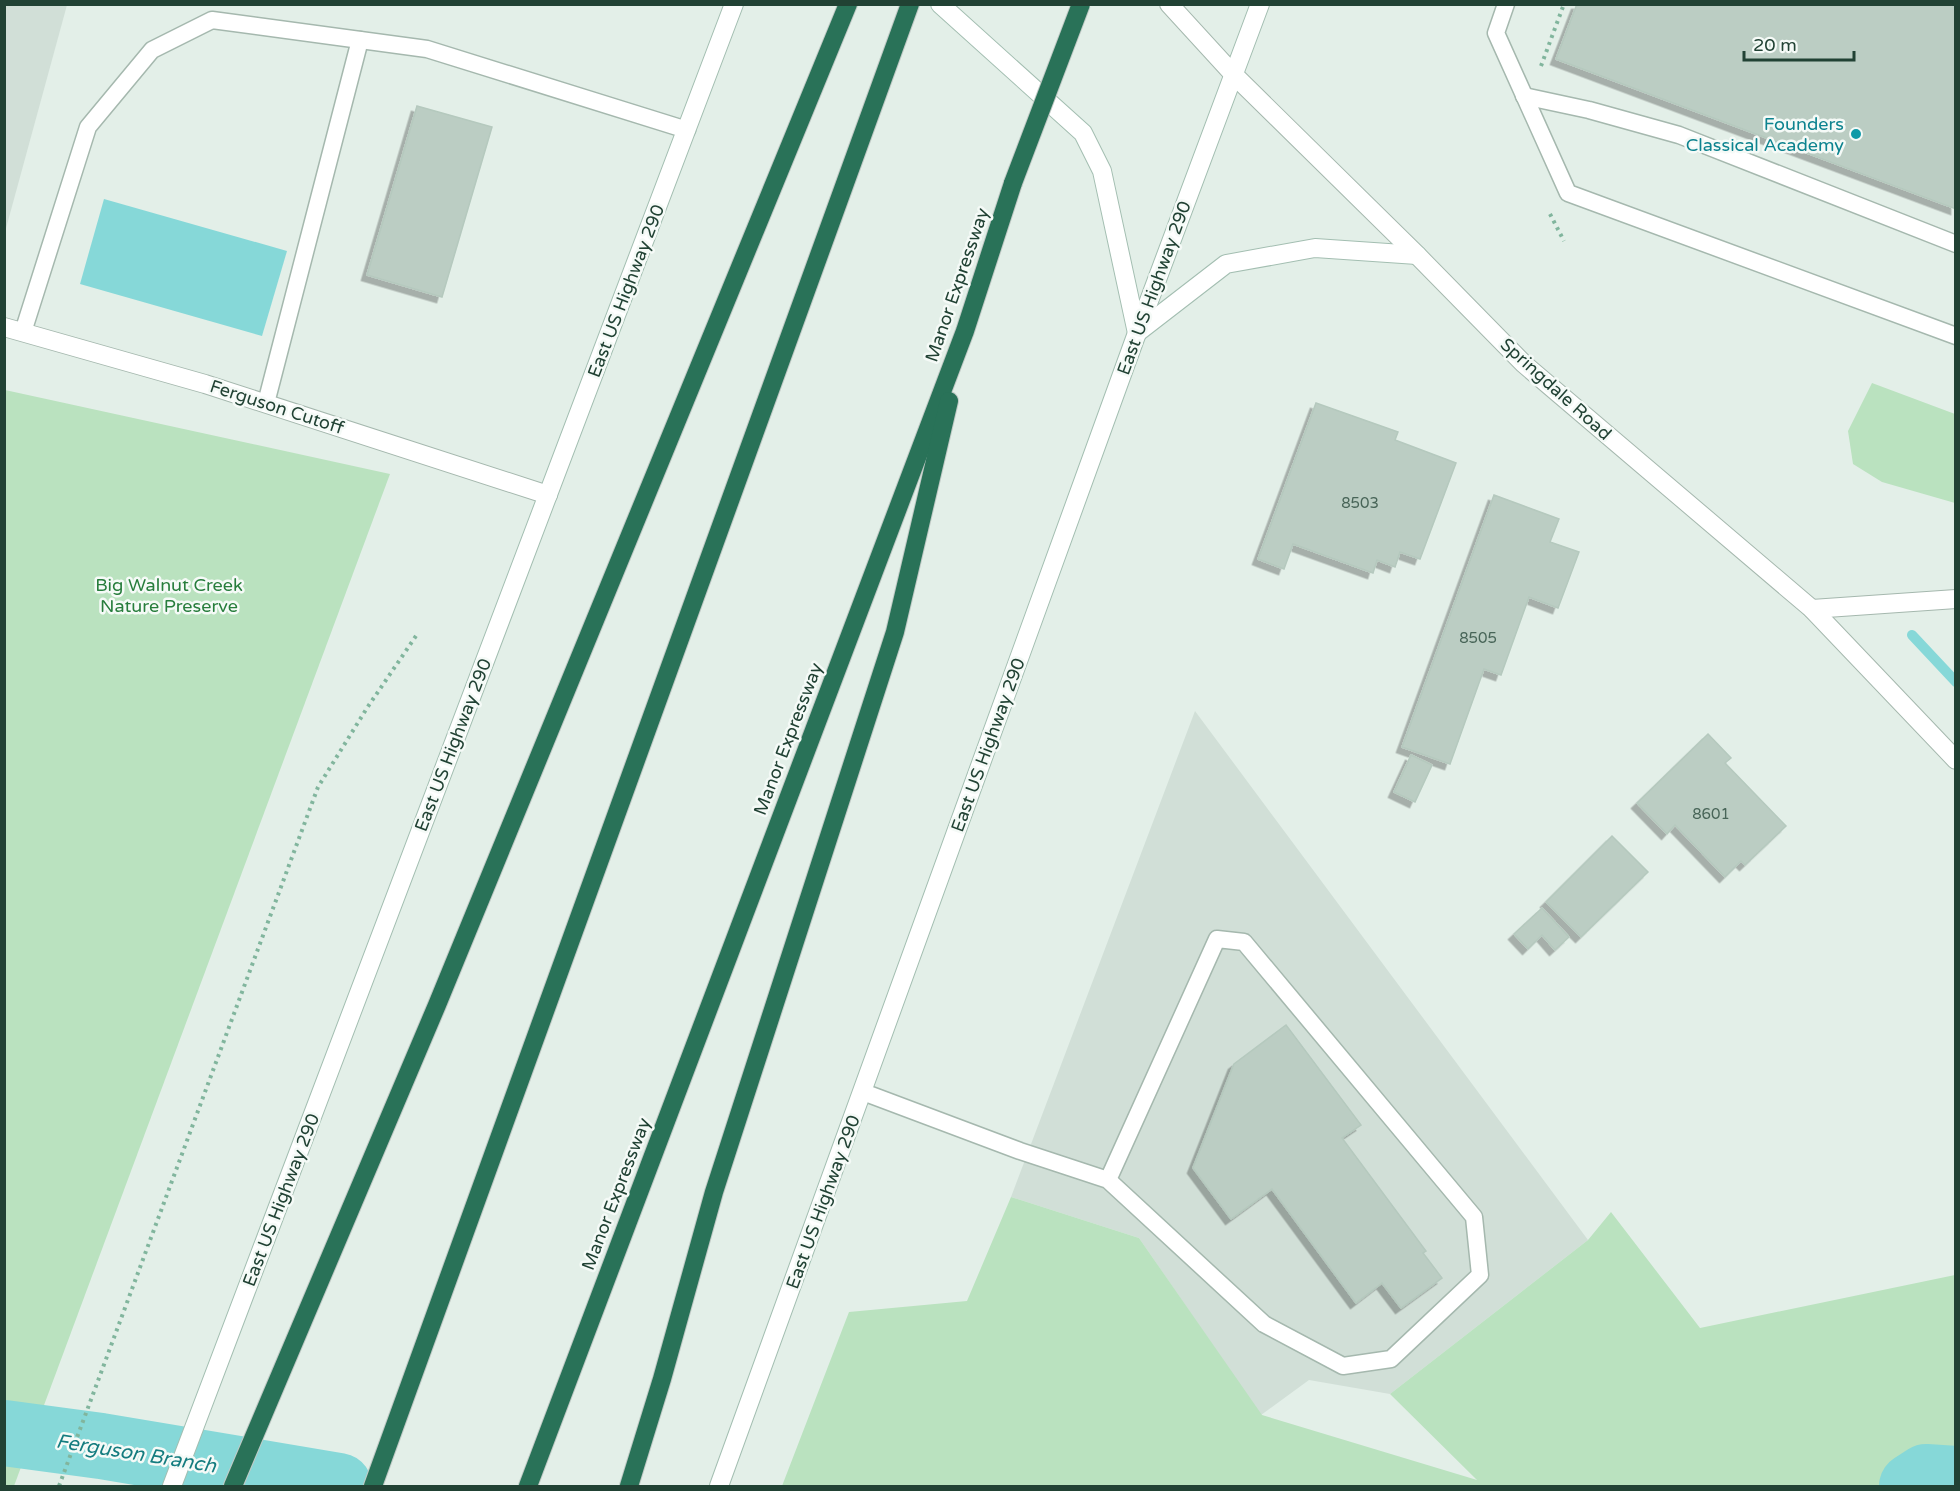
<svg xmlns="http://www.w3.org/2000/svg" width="1960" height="1491" viewBox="0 0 1960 1491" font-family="'Varela Round',sans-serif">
	<defs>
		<filter id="shadow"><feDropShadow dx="-5.5" dy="5.5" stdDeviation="0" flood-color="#0004"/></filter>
	</defs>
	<rect width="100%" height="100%" fill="#e3efe8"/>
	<g fill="#d1dfd7">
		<path d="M5 4 67 5 5 232 4 5Z"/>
		<path d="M1195 711 1588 1240 1390 1394 1309 1380 1261 1415 1139 1238 1011 1197Z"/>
	</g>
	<g fill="#bae2bf">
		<path d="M1872 383 1955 414V503L1882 482 1853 464 1848 431Z"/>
		<path d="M5 390 390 474 14 1486H4Z"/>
		<path d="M1011 1197 1139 1238 1262 1415 1477 1480 1390 1394 1588 1240 1611 1212 1700 1328 1955 1275V1486H782L849 1312 967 1301Z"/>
	</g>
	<path fill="#86d8d8" d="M104 199 287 251 262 336 80 284Z"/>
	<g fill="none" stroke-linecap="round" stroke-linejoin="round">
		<path stroke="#86d8d8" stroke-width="10" d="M1912 635 1956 682"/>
		<g stroke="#86d8d8" stroke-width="66">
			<path d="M4 1433 101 1446 339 1486"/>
			<path d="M1912 1486 1926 1477 1956 1479"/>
		</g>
	</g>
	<g fill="#bbcdc3" stroke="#b5c9be" stroke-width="1.5" filter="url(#shadow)">
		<path d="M1577 4H1956V209L1556 59Z"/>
		<path d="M417 106 492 127 442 297 367 275Z"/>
		<path d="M1316 403 1398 432 1395 440 1456 463 1420 559 1400 552 1395 567 1377 560 1373 573 1293 544 1284 569 1258 559Z"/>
		<path d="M1494 495 1559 519 1550 542 1579 552 1558 608 1529 597 1501 675 1484 669 1450 764 1402 747Z"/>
		<path d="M1708 734 1731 758 1725 763 1786 826 1745 865 1741 861 1725 877 1675 825 1667 834 1637 803Z"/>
		<path d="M1411 755 1432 765 1415 802 1394 792Z"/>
		<path d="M1612 836 1648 872 1581 937 1546 902Z"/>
		<path d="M1542 908 1569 937 1555 950 1542 935 1528 949 1514 934Z"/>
		<path d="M1286 1025 1361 1125 1342 1138 1426 1251 1423 1253 1442 1278 1401 1308 1382 1283 1356 1303 1272 1189 1231 1219 1193 1168 1234 1064Z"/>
	</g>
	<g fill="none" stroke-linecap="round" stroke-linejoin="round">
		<defs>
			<g id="service">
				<path d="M1506 4 1496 33 1568 193 1956 336"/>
				<path d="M1524 96 1589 110 1679 135 1956 244"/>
				<path d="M23 332 88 127 152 50 212 20 427 49 687 130"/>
				<path d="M266 403 360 40"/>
				<path d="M863 1092 1020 1151 1108 1180 1264 1324 1343 1366 1391 1359 1480 1275 1474 1217 1244 942 1217 939 1108 1180"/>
			</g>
			<g id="minor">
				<path d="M4 327 205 384 548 495"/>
				<path d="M1812 609 1956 599"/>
			</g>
			<path id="tertiary" d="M1169 4 1234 75 1417 255 1524 364 1812 609 1956 760"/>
			<g id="secondary">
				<path d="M940 4 1083 133 1102 171 1137 333"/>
				<path d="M1138 332 1226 264 1315 248 1417 255"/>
				<path d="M172 1486C360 993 548 499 734 4"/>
				<path d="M719 1486 1137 333 1260 4"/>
			</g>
			<g id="motorway">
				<path d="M233 1486 437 1005 848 4"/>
				<path d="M373 1486 910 4"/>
				<path d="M528 1486 965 331 1013 183"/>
				<path d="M629 1486 662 1379 714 1192 895 632 949 401"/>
			</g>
		</defs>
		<use href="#service" stroke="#a5b8ae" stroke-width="19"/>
		<use href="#minor" stroke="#a5b8ae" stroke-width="20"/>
		<use href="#tertiary" stroke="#a5b8ae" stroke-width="20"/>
		<use href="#secondary" stroke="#a3beb1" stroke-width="20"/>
		<use href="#motorway" stroke="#c1cac6" stroke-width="20"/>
		<g stroke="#81b59d" stroke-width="4" stroke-dasharray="3 4.5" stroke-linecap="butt">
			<path d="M1541 66 1564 4"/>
			<path d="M1550 214 1564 241"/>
			<path d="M59 1486 318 787 367 708 418 633"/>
		</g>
		<use href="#service" stroke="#fff" stroke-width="16"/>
		<use href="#minor" stroke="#fff" stroke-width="18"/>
		<use href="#tertiary" stroke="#fff" stroke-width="18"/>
		<use href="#secondary" stroke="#fff" stroke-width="18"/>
		<use href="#motorway" stroke="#297258" stroke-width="18"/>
		<defs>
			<path id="motorway-bridge" d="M1013 183 1081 4"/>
		</defs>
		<use href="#motorway-bridge" stroke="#c1cac6" stroke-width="20" stroke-linecap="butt"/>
		<use href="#motorway-bridge" stroke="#297258" stroke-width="18"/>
	</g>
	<circle fill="#0f9aa8" stroke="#f5faf7" stroke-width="2" cx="1856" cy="134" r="6"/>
	<g text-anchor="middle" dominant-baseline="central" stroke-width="5" stroke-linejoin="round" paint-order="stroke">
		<g font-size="15" fill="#486558">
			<text x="1360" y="503">8503</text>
			<text x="1478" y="638">8505</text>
			<text x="1711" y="814">8601</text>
		</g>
		<g font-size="18" fill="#0d838f" stroke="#f5faf7" text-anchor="end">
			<text x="1844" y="124">Founders<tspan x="1844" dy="21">Classical Academy</tspan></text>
		</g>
		<g font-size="18" fill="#214234" stroke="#f5faf7">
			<text transform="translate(957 285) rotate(-71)">Manor Expressway</text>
			<text transform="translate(1154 288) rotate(-70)">East US Highway 290</text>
			<text transform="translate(626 291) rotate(-69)">East US Highway 290</text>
			<text transform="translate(1556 389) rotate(42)">Springdale Road</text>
			<text transform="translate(277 407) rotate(18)">Ferguson Cutoff</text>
			<text transform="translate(788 739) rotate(-69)">Manor Expressway</text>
			<text transform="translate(453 745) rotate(-69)">East US Highway 290</text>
			<text transform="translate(988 745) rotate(-70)">East US Highway 290</text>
			<text transform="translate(616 1194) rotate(-69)">Manor Expressway</text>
			<text transform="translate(281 1200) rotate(-69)">East US Highway 290</text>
			<text transform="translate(823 1202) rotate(-70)">East US Highway 290</text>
		</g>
		<g font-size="18" fill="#277d3c" stroke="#f5faf7">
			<text x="169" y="585">Big Walnut Creek<tspan x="169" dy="21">Nature Preserve</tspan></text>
		</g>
		<g font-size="20" font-style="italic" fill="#147c7f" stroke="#f5faf7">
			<text transform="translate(136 1454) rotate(9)">Ferguson Branch</text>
		</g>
	</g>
	<rect width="1960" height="1491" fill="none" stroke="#214234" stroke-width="12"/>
	<path d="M1744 51v9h110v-9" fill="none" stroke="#214234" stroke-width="3"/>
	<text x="1753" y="51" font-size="18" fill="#214234" stroke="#f5faf7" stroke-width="4.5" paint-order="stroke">20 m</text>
</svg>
